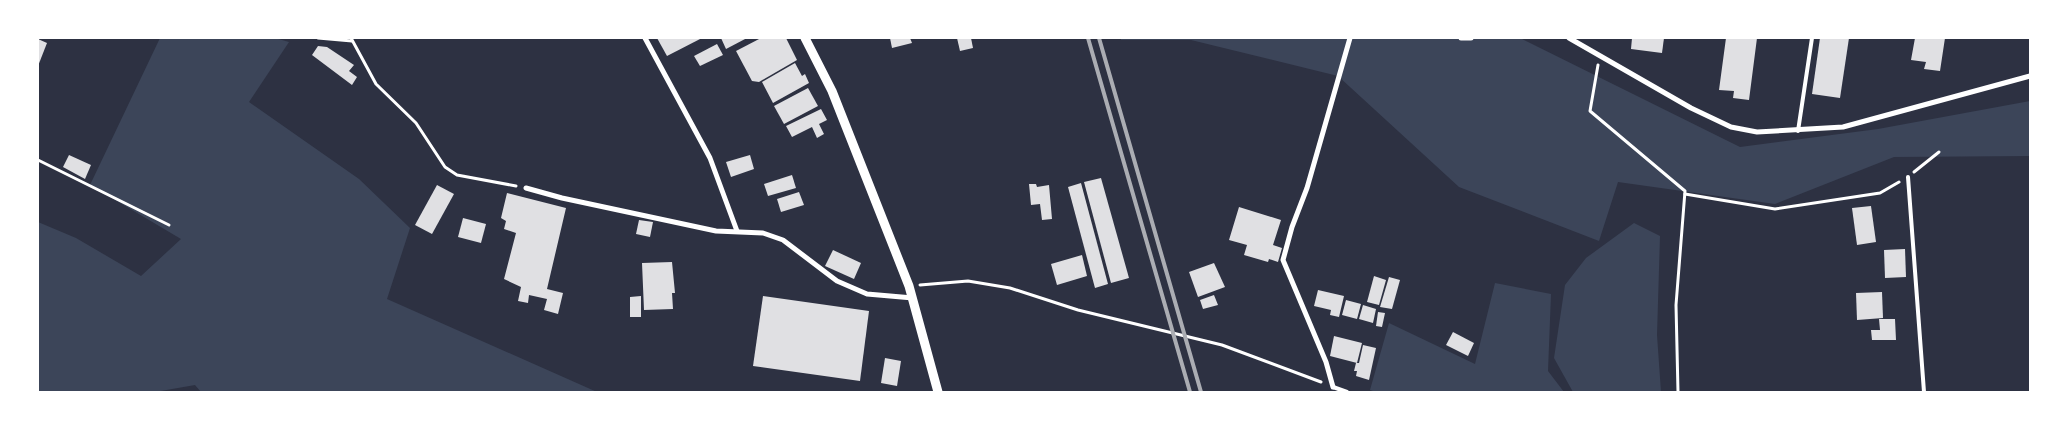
<svg xmlns="http://www.w3.org/2000/svg" width="2068" height="430" viewBox="0 0 2068 430" font-family="'Golos Text',sans-serif">
	<rect width="100%" height="100%" fill="#2d3142"/>
	<g fill="#3c4559">
		<path d="M160 38H275L289 42 249 102 359 179 410 228 387 299 597 392H201L195 385 155 392H38V222L76 238 141 276 181 239 90 185Z"/>
		<path d="M1121 38H1520L1740 147 1878 129 2030 101V156L1894 157 1775 204 1618 182 1599 241 1459 187 1338 76 1191 40H1121Z"/>
		<path d="M1634 223 1660 236 1657 335 1661 392H1573L1554 358 1565 285 1586 258Z"/>
		<path d="M1495 283 1551 294 1548 371 1564 392H1376L1370 390 1389 323 1475 364Z"/>
	</g>
	<g fill="#e0e0e3">
		<path d="M657 38H702L667 56Z"/>
		<path d="M721 38H747L726 49Z"/>
		<path d="M761 38H786L797 60 759 82 752 81 736 51Z"/>
		<path d="M890 38H910L912 43 892 48Z"/>
		<path d="M957 38H971L973 48 960 51Z"/>
		<path d="M1632 38H1664L1662 53 1631 49Z"/>
		<path d="M1726 38H1757L1749 100 1733 98 1734 91 1719 90Z"/>
		<path d="M1820 38H1849L1840 98 1812 94Z"/>
		<path d="M1915 38H1945L1940 71 1924 69 1926 62 1911 60Z"/>
		<path d="M38 39 47 43 38 66Z"/>
		<path d="M717 44 723 55 700 66 694 56Z"/>
		<path d="M318 46 327 47 354 65 349 71 357 77 352 85 312 55Z"/>
		<path d="M795 63 802 76 805 74 809 83 773 103 762 82Z"/>
		<path d="M808 88 818 106 784 124 774 106Z"/>
		<path d="M821 109 827 120 819 124 824 134 817 138 812 127 792 137 786 126Z"/>
		<path d="M69 155 91 165 85 179 63 167Z"/>
		<path d="M750 155 754 169 731 177 726 162Z"/>
		<path d="M792 175 796 188 768 196 764 184Z"/>
		<path d="M1101 178 1129 278 1111 283 1084 182Z"/>
		<path d="M1081 183 1108 284 1095 288 1068 187Z"/>
		<path d="M1029 184H1036L1037 187 1049 185 1052 219 1042 220 1040 204 1031 205Z"/>
		<path d="M437 185 454 194 432 234 415 225Z"/>
		<path d="M799 192 804 205 781 212 777 199Z"/>
		<path d="M507 193 566 208 547 289 563 293 558 314 544 310 547 299 529 295 528 303 518 301 521 287 504 279 516 233 504 229 506 221 501 218Z"/>
		<path d="M1871 206 1876 242 1857 245 1852 208Z"/>
		<path d="M1239 207 1281 220 1273 245 1282 248 1278 262 1269 259 1268 262 1244 255 1247 245 1229 240Z"/>
		<path d="M463 218 486 224 481 243 458 237Z"/>
		<path d="M639 220 653 222 650 237 636 234Z"/>
		<path d="M1905 249 1906 277 1885 278 1884 250Z"/>
		<path d="M833 250 861 263 854 279 825 266Z"/>
		<path d="M1082 255 1087 276 1057 285 1051 264Z"/>
		<path d="M672 262 675 293H672L673 309 644 310 642 263Z"/>
		<path d="M1214 263 1225 287 1198 297 1189 272Z"/>
		<path d="M1374 276 1386 280 1379 305 1367 302Z"/>
		<path d="M1389 277 1400 280 1392 309 1380 307Z"/>
		<path d="M1318 290 1344 296 1339 317 1330 315 1331 310 1314 306Z"/>
		<path d="M1882 292 1883 318 1857 320 1856 293Z"/>
		<path d="M1214 295 1218 305 1203 309 1200 300Z"/>
		<path d="M641 296V317H630V297Z"/>
		<path d="M763 296 869 311 860 381 753 366Z"/>
		<path d="M1346 300 1361 304 1357 319 1342 315Z"/>
		<path d="M1363 305 1376 309 1373 323 1359 319Z"/>
		<path d="M1378 312 1385 313 1382 327 1376 326Z"/>
		<path d="M1879 319H1895L1896 340H1872L1871 330H1880Z"/>
		<path d="M1453 332 1474 343 1468 356 1446 345Z"/>
		<path d="M1334 336 1362 343 1357 363 1330 356Z"/>
		<path d="M1363 345 1376 348 1369 380 1356 376 1357 371H1354L1356 363H1359Z"/>
		<path d="M885 358 901 361 897 386 881 383Z"/>
	</g>
	<g fill="none" stroke-linecap="round" stroke-linejoin="round">
		<g stroke="#fff" stroke-width="3">
			<path d="M318 38 352 41"/>
			<path d="M351 38 376 84 416 123 445 167 457 175 516 186"/>
			<path d="M1598 65 1590 111 1685 191 1676 305 1678 392"/>
			<path d="M38 160 169 225"/>
			<path d="M1914 172 1939 152"/>
			<path d="M1685 194 1775 209 1880 193 1899 182"/>
			<path d="M920 285 968 281 1010 288 1078 310 1222 345 1321 382"/>
		</g>
		<g stroke="#fff" stroke-width="4">
			<path d="M1798 131 1812 38"/>
			<path d="M1908 177 1924 392"/>
			<path d="M1333 387 1347 392"/>
		</g>
		<g stroke="#fff" stroke-width="5">
			<path d="M645 38 710 158 737 231"/>
			<path d="M1461 38H1471"/>
			<path d="M1569 38 1691 108 1731 127 1757 132 1843 127 2030 76"/>
			<path d="M526 188 562 198 716 231 763 233 783 240 837 281 867 294 913 298"/>
			<path d="M1333 387 1326 362 1283 260 1292 227 1307 188 1350 38"/>
		</g>
		<path stroke="#fff" stroke-width="9" d="M805 38 832 91 909 286 938 392"/>
		<g stroke="#abadb3" stroke-width="4">
			<path d="M1088 38 1190 392"/>
			<path d="M1099 38 1201 392"/>
		</g>
	</g>
	<rect width="2068" height="430" fill="none" stroke="#ffffff" stroke-width="78"/>
</svg>
